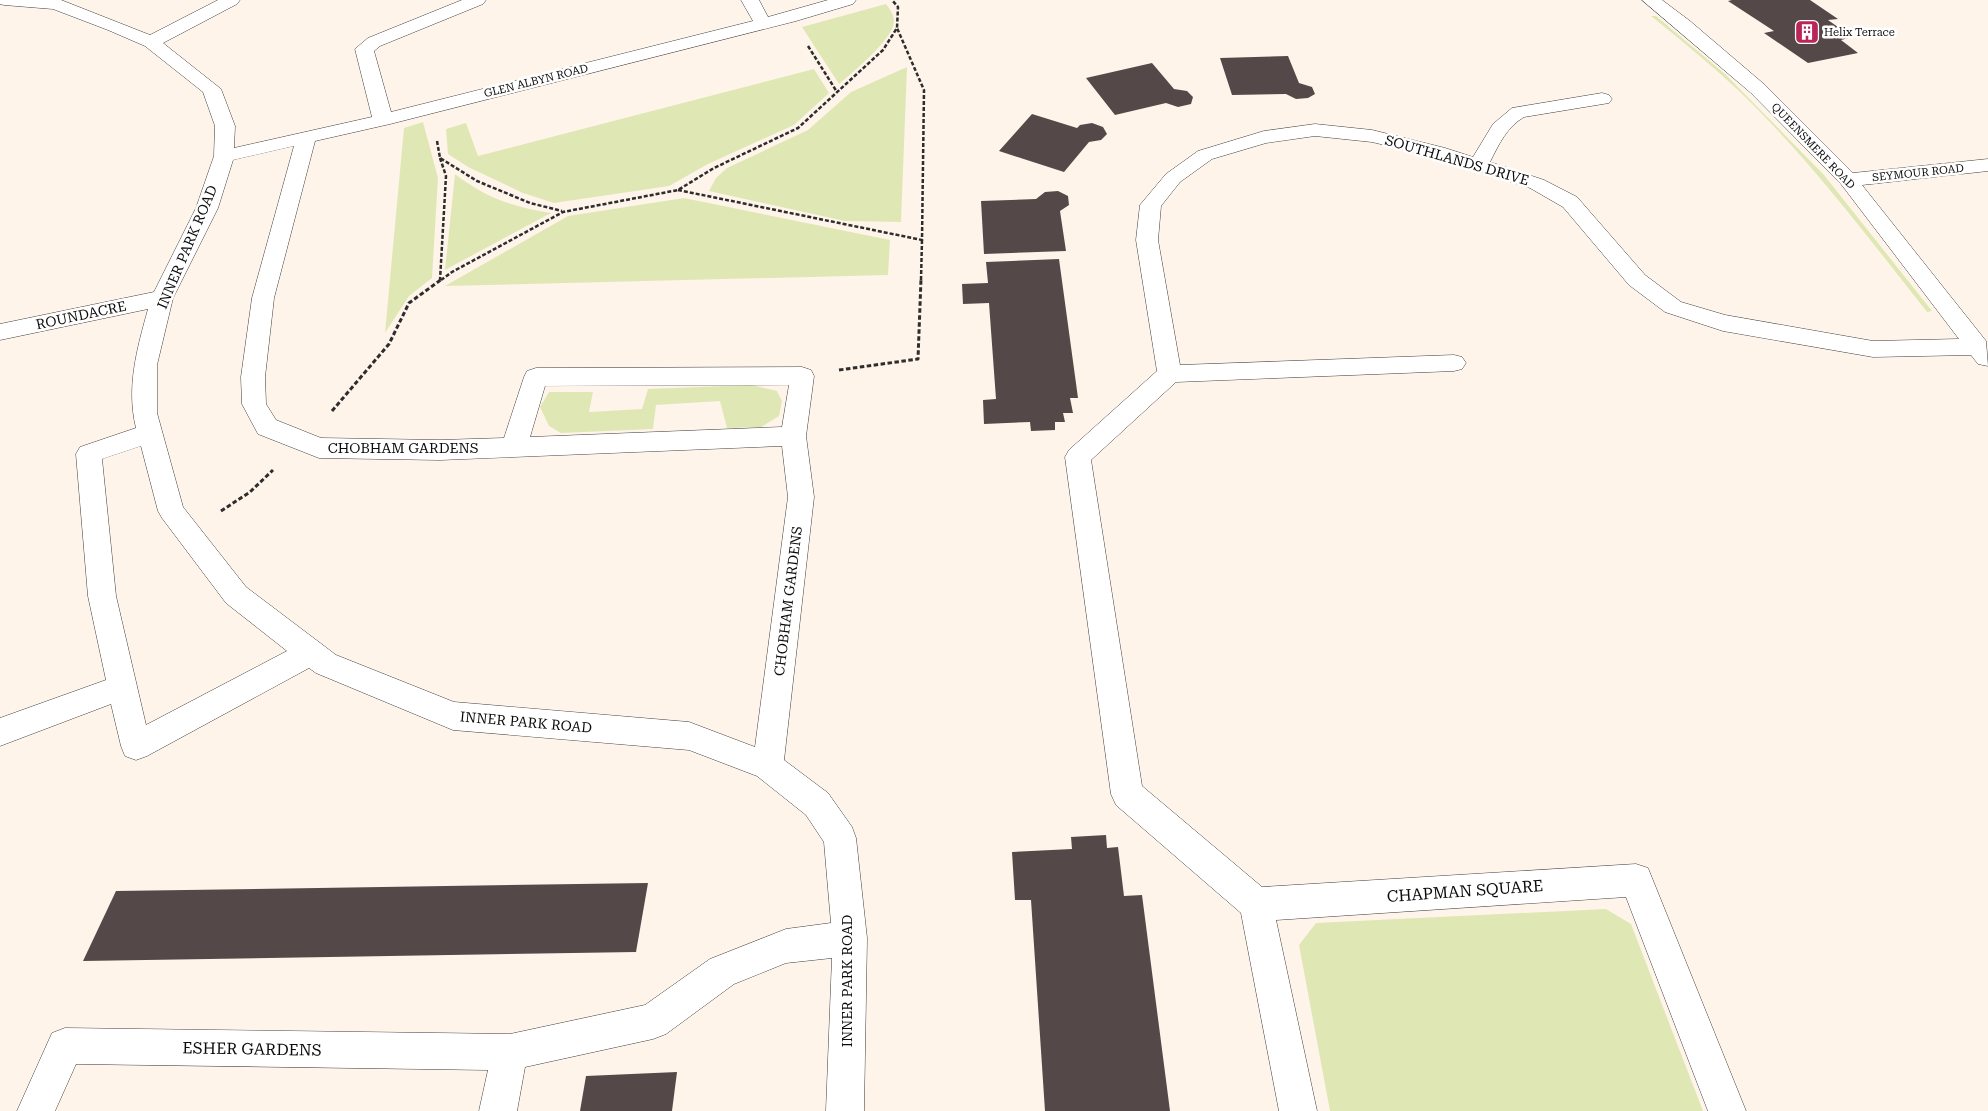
<svg xmlns="http://www.w3.org/2000/svg" width="1988" height="1111" viewBox="0 0 1988 1111" font-family="'Roboto Serif',serif">
	<rect width="100%" height="100%" fill="#fff4ea"/>
	<g fill="#dfe8b5">
		<path d="M886 4C891 11 896 17 893 26 889 42 852 73 839 84L802 27Z"/>
		<path d="M1651 16H1656L1725 74 1824 175 1932 311 1927 312C1867 236 1808 157 1738 90 1710 64 1681 40 1651 16Z"/>
		<path d="M907 67 901 222 845 221 709 191 716 178 727 168 808 130 851 92Z"/>
		<path d="M814 69 829 93 794 125 708 164 669 186 554 203 523 193 468 167 448 154 446 129 466 123 478 156Z"/>
		<path d="M423 122 438 178 432 278 409 296 385 333 404 128Z"/>
		<path d="M455 174C486 198 513 207 551 213L445 270Z"/>
		<path d="M684 198 890 240 888 275 445 286 568 216Z"/>
		<path d="M752 385 777 391 782 401 779 416 761 427 727 428 720 401 656 405 653 429 561 433 549 426 540 407 549 392H593L589 412 642 409 648 389Z"/>
		<path d="M1606 909 1631 924 1703 1111H1330L1299 945 1316 923Z"/>
	</g>
	<g fill="#544948">
		<path d="M1732 0H1810L1838 19 1828 20 1852 37 1841 40 1858 53 1808 63 1764 33 1774 31 1728 1Z"/>
		<path d="M1288 56 1299 83 1312 87 1315 94 1308 98 1296 99 1286 94 1232 95 1220 58Z"/>
		<path d="M1152 63 1174 89 1187 91 1193 97 1191 104 1178 107 1166 103 1115 115 1086 78Z"/>
		<path d="M1032 114 1077 128 1080 125 1092 123 1103 127 1107 134 1101 140 1089 142 1064 172 999 151Z"/>
		<path d="M1058 191 1068 196 1069 205 1060 211 1066 251 984 254 981 201 1036 199 1045 192Z"/>
		<path d="M1059 259 1078 398H1070L1073 413H1063L1065 422H1055V430L1031 431 1030 422 984 424 983 400 996 399 989 303 963 304 962 284 988 283 986 262Z"/>
		<path d="M1106 835 1107 848 1118 847 1124 896 1142 895 1170 1111H1045L1031 900H1015L1012 852 1072 849 1071 837Z"/>
		<path d="M648 883 636 952 83 961 116 891Z"/>
		<path d="M677 1072 672 1111H580L586 1076Z"/>
	</g>
	<g fill="none" stroke-linecap="round" stroke-linejoin="round">
		<defs>
			<g id="minor">
				<path d="M0 0H61L150 35 218 0H240L237 4 163 43 221 89 235 126 234 148 372 117 355 49 368 38 462 0H486L483 4 380 46 374 51 391 112 753 21 741 0H759L768 17 828 0H856L853 4 796 21 390 124 315 141 274 298 265 377 266 404 276 420 321 438 440 440 504 438 524 377 527 371 536 368 802 367 811 370 814 376 806 436 814 497 784 760 828 793 852 827 856 838 867 938 864 1111H826L832 958 786 963 734 984 666 1034 653 1039 525 1067 517 1111H479L488 1070 76 1064 55 1111H17L52 1033 65 1028 510 1034 645 1005 710 959 786 929 831 923 824 842 806 815 757 776 689 750 453 730 316 673 309 668 147 756 136 760 125 756 121 746 111 704 0 746V718L106 680 88 596 76 454 80 447 136 428C126 387 137 349 148 309L0 340V324L154 292 196 208 214 156 215 126 203 92 145 46 108 30 53 9 4 5 0 4ZM294 146 252 298 241 377 242 404 258 434 319 458 440 460 782 446 788 497 755 747 689 722 454 702 336 655 246 587 183 507 157 413V365L173 298 218 208 233 160ZM789 385 782 427 530 437 545 386ZM141 446 158 511 162 518 226 603 287 651 146 725 116 596 102 459Z"/>
				<path d="M1642 0H1662L1690 21 1765 85 1853 173 1988 159V171L1862 185 1986 341 1988 366 1978 364 1971 355 1873 357 1723 331 1665 312 1629 285 1563 207 1530 188 1431 156 1372 142 1315 136 1266 143 1212 159 1180 182 1161 206 1158 240 1180 365 1454 355 1462 357 1466 363 1462 369 1454 371 1176 382 1091 460 1142 786 1262 887 1636 864 1648 868 1746 1111H1708L1626 897 1276 920 1317 1111H1279L1241 913 1116 805 1111 794 1065 457 1069 450 1157 371 1136 240 1140 205 1166 174 1198 151 1264 131 1315 124 1372 130 1445 148 1473 157 1493 124 1512 108 1602 93 1609 95 1612 99 1609 103 1524 117C1507 127 1499 144 1490 162L1544 180 1577 197 1645 275 1681 302 1725 315 1873 341 1959 339 1841 184 1751 93Z"/>
			</g>
		</defs>
		<use href="#minor" stroke="#3e3e3e" stroke-width="1"/>
		<g stroke="#2d2d2d" stroke-width="2.5" stroke-dasharray="4 2" stroke-linecap="butt">
			<path d="M808 46 837 92"/>
			<path d="M437 141 440 158 477 181 530 203 562 211"/>
			<path d="M440 158 446 176 440 280"/>
			<path d="M678 190 922 240 924 90 897 28"/>
			<path d="M441 280 452 272 563 212 678 190 714 168 798 128 883 50 897 28 898 7 892 0"/>
			<path d="M921 280 922 240"/>
		</g>
		<g stroke="#2d2d2d" stroke-width="3" stroke-dasharray="4.5 2.5" stroke-linecap="butt">
			<path d="M839 370 918 359 921 279"/>
			<path d="M332 411 389 344 409 303 442 279"/>
			<path d="M221 511 250 492 273 470"/>
		</g>
		<use href="#minor" fill="#fff" fill-rule="evenodd"/>
	</g>
	<defs>
		<symbol id="building-square" viewBox="-11 -11 22 22"><rect x="-9" y="-9" width="18" height="18" rx="4" fill="#b8265a" stroke="#fff"/><path d="M-4-6H4V6H1V3H-1V6H-4ZM-2.5-4.3h1.7v1.8h-1.7ZM.8-4.3h1.7v1.8H.8ZM-2.5-1h1.7V.8h-1.7ZM.8-1h1.7V.8H.8Z" fill="#fff"/></symbol>
	</defs>
	<g fill-rule="evenodd">
		<use href="#building-square" x="1793" y="18" width="28" height="28"/>
	</g>
	<g text-anchor="middle" dominant-baseline="central" stroke-width="5" stroke-linejoin="round" paint-order="stroke">
		<g font-size="11" fill="#0b0b0b" stroke="#fff" text-anchor="start">
			<text x="1824" y="32">Helix Terrace</text>
		</g>
		<g font-size="11" fill="#0b0b0b" stroke="#fff">
			<text transform="translate(536 81) rotate(-14)">GLEN ALBYN ROAD</text>
			<text transform="translate(1813 146) rotate(46)">QUEENSMERE ROAD</text>
			<text transform="translate(1918 173) rotate(-6)">SEYMOUR ROAD</text>
		</g>
		<g font-size="14" fill="#0b0b0b" stroke="#fff">
			<text transform="translate(1457 160) rotate(16)">SOUTHLANDS DRIVE</text>
			<text transform="translate(187 247) rotate(-67)">INNER PARK ROAD</text>
			<text transform="translate(81 315) rotate(-12)">ROUNDACRE</text>
			<text x="403" y="448">CHOBHAM GARDENS</text>
			<text transform="translate(788 601) rotate(-83)">CHOBHAM GARDENS</text>
			<text transform="translate(526 722) rotate(5)">INNER PARK ROAD</text>
			<text transform="translate(847 981) rotate(-90)">INNER PARK ROAD</text>
		</g>
		<g font-size="16" fill="#0b0b0b" stroke="#fff">
			<text transform="translate(1465 891) rotate(-4)">CHAPMAN SQUARE</text>
			<text transform="translate(252 1049) rotate(1)">ESHER GARDENS</text>
		</g>
	</g>
</svg>
